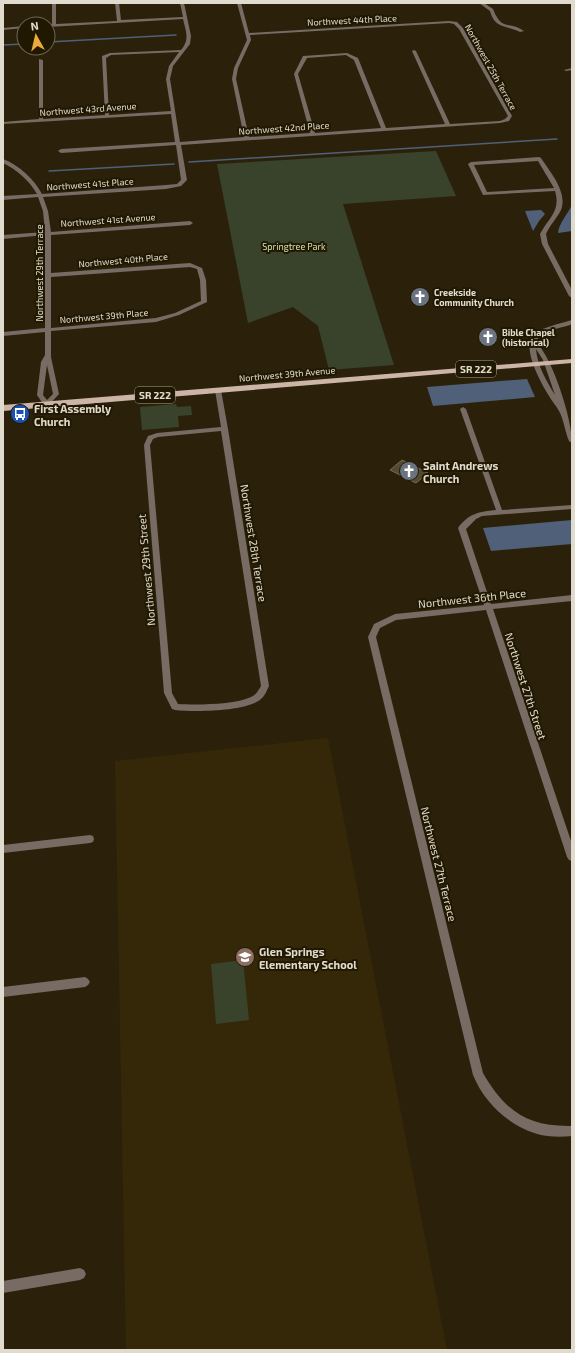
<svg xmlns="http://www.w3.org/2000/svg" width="575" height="1353" viewBox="0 0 575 1353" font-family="'Exo 2',sans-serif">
	<rect width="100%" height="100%" fill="#2b210a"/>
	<path fill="#352808" d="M328 738 447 1350H126L115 761Z"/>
	<g fill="#39422b">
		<path d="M436 151 456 196 343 204 394 365 329 370 318 326 293 307 248 323 217 164Z"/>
		<path d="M176 404 177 407 191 406 192 415 178 416 179 427 142 430 140 407Z"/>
		<path d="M243 960 249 1020 216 1024 211 964Z"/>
	</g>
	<g fill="#506078">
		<path d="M572 205V231L558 233C558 225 568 213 572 205Z"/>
		<path d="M541 210 545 214 539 221 533 231 525 211Z"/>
		<path d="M527 379 535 397 433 406 427 387Z"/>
		<path d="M572 520V544L491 551 483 528Z"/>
	</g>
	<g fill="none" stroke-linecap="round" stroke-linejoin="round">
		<g stroke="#506078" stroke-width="1.5">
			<path d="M48 42 176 35"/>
			<path d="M3 45 24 44"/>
			<path d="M189 162 557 139"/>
			<path d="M49 171 174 164"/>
		</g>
	</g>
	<path fill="#554a30" stroke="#776c53" d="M402 460 428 473 416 483 390 470Z"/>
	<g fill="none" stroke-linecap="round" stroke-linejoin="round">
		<g fill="#776b64" fill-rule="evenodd">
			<path d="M52 3H56V24L117 21 115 3H119L121 20 183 17 180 3H184L191 36 190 44 173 66 170 79 180 142 244 137 232 79 234 68 247 40 237 3H241L249 33 449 21 457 22 463 28 512 116 509 121 500 123 181 145 187 180 181 186 166 189 43 197 48 211 51 232 190 221 193 223 190 225 51 235V273L190 263 202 268 206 280 207 302 179 315 156 322 51 331V357L59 394 49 405C43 407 40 399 37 395L41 362 45 355V332L3 336V332L45 328V235L3 239V235L45 232 43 211 38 197 3 200V196L37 194C29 180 17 170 3 163V159C19 165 34 179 42 194L166 185 177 184 181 180 176 145 61 153 58 151 61 149 175 142 171 114 3 124V122L39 119V59L43 60V119L105 115 102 56 110 53 181 50C190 39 186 32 183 19L48 27V25L52 24ZM449 23 454 24 459 29 508 116 505 119 500 121 450 124 416 51 414 50 412 51 445 124 386 128 358 58 347 53 303 56 294 74 310 133 249 137 236 79 238 68 251 40 250 35ZM179 52 169 66 166 79 171 111 109 115 106 58 111 55ZM346 55 354 60 381 128 315 133 298 74 307 58ZM190 267 197 269 200 280 201 301 175 313 156 318 51 328V277ZM47 365 53 394 47 400 43 395Z"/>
			<path d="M479 3H484L493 9C502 32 508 20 524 31L520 32C506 25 495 29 490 11Z"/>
			<path d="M24 26V28L3 30V28Z"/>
			<path d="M572 68V70L566 71 564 70Z"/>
			<path d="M539 157 541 158C550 172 568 192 561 210 557 218 550 225 546 234L548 244 572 290V298L569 296 542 244 540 234C549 217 561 211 555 191L483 195 468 164 471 162ZM538 161 554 188 487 192 474 165Z"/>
			<path d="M572 320V324C561 329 541 329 536 342 553 359 572 419 572 443L569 441C565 432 564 420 559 411 557 407 552 401 549 396 541 383 523 351 532 336 538 328 562 323 572 320ZM536 349 543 360 555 395C547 382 537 365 536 349Z"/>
			<path d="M218 388 221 390 228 429 269 686C267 690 265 696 261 699 246 712 194 712 175 710L172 709 164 693 144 445 148 436 157 433 221 427 215 390ZM221 431 261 686C258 691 256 695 251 697 234 705 196 705 178 704L172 693 150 445 153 439 158 437Z"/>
			<path d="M463 407 466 409 502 510 572 505V509L482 516 476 519 466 529 491 604 572 595V601L493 609 572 844V861L569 860 567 857 486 610 396 620 380 628 376 637 483 1073C505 1111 527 1127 572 1126V1136C562 1137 551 1137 541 1135 510 1127 485 1104 473 1075L368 637 374 624 395 614 484 605 458 528C469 513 479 512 496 510L460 409Z"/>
			<path d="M90 835 93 836 94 839 93 842 90 843 3 853V845Z"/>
			<path d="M85 977 88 979 90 982 88 985 85 987 3 997V987Z"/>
			<path d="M80 1268 84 1270 86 1274 84 1278 80 1280 3 1293V1281Z"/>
		</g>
		<path fill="#ccb5a6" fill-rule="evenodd" d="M572 359V363L3 411V405Z"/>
	</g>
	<defs>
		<symbol id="church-disc" viewBox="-11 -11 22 22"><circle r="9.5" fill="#6b7280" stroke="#211802"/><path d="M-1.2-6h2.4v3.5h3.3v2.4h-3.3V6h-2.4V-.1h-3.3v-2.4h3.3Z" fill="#fff"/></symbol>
		<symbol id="bus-disc" viewBox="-11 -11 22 22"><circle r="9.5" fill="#1a4fb4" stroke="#211802"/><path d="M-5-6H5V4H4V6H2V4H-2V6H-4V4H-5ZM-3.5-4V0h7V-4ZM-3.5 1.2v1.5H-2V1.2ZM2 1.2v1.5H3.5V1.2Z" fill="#fff"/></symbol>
		<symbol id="school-disc" viewBox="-11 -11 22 22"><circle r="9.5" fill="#8d6e63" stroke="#211802"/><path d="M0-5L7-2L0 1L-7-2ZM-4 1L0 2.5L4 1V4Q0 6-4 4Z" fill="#fff"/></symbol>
	</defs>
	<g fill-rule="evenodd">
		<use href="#church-disc" x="409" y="286" width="22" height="22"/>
		<use href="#church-disc" x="477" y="326" width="22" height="22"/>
		<use href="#bus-disc" x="9" y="403" width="22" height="22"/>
		<use href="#church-disc" x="398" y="460" width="22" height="22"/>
		<use href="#school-disc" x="234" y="946" width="22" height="22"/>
	</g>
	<g text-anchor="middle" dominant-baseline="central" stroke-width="4" stroke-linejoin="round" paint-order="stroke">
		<g font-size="9" fill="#e1dbcd" stroke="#211802">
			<text transform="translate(352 20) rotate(-3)">Northwest 44th Place</text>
			<text transform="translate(491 67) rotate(61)">Northwest 25th Terrace</text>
			<text transform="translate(88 109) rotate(-4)">Northwest 43rd Avenue</text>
			<text transform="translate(284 128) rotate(-4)">Northwest 42nd Place</text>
			<text transform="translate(90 184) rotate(-4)">Northwest 41st Place</text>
			<text transform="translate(108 220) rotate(-4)">Northwest 41st Avenue</text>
			<text transform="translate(123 260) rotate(-5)">Northwest 40th Place</text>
			<text transform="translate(39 273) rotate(-90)">Northwest 29th Terrace</text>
			<text transform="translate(104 316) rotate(-5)">Northwest 39th Place</text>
			<text transform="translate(287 374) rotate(-5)">Northwest 39th Avenue</text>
		</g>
		<g font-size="9" fill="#d0e4af" stroke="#211802">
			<text x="294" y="246">Springtree Park</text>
		</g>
		<g font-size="9" font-weight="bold" fill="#e1dbcd" stroke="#211802" text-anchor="start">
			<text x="434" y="292">Creekside<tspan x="434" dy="10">Community Church</tspan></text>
			<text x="502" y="332">Bible Chapel<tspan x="502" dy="10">(historical)</tspan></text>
		</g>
		<g fill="#211802" stroke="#a7a090" stroke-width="1">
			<rect x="456" y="361" width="40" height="16" rx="3"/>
			<rect x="135" y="387" width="40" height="16" rx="3"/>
		</g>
		<g font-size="10" font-weight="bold" fill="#e1dbcd">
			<text x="476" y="369">SR 222</text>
			<text x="155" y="395">SR 222</text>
		</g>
		<g font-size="11" font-weight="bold" fill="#e1dbcd" stroke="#211802" text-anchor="start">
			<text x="34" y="408">First Assembly<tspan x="34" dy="13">Church</tspan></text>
			<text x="423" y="465">Saint Andrews<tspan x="423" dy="13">Church</tspan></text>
			<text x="259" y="951">Glen Springs<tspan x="259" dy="13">Elementary School</tspan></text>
		</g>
		<g font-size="11" fill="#e1dbcd" stroke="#211802">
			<text transform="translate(254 543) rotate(81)">Northwest 28th Terrace</text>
			<text transform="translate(146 570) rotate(-95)">Northwest 29th Street</text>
			<text transform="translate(472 598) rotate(-6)">Northwest 36th Place</text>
			<text transform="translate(526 686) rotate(72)">Northwest 27th Street</text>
			<text transform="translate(439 864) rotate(76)">Northwest 27th Terrace</text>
		</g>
	</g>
	<rect width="575" height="1353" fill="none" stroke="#e1dbcd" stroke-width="8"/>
	<g transform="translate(36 36) rotate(352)"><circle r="19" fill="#211802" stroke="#6e6653"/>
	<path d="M0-3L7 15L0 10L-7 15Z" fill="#ebaa39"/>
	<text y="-6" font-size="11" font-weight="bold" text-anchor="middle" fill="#e1dbcd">N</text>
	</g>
</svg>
